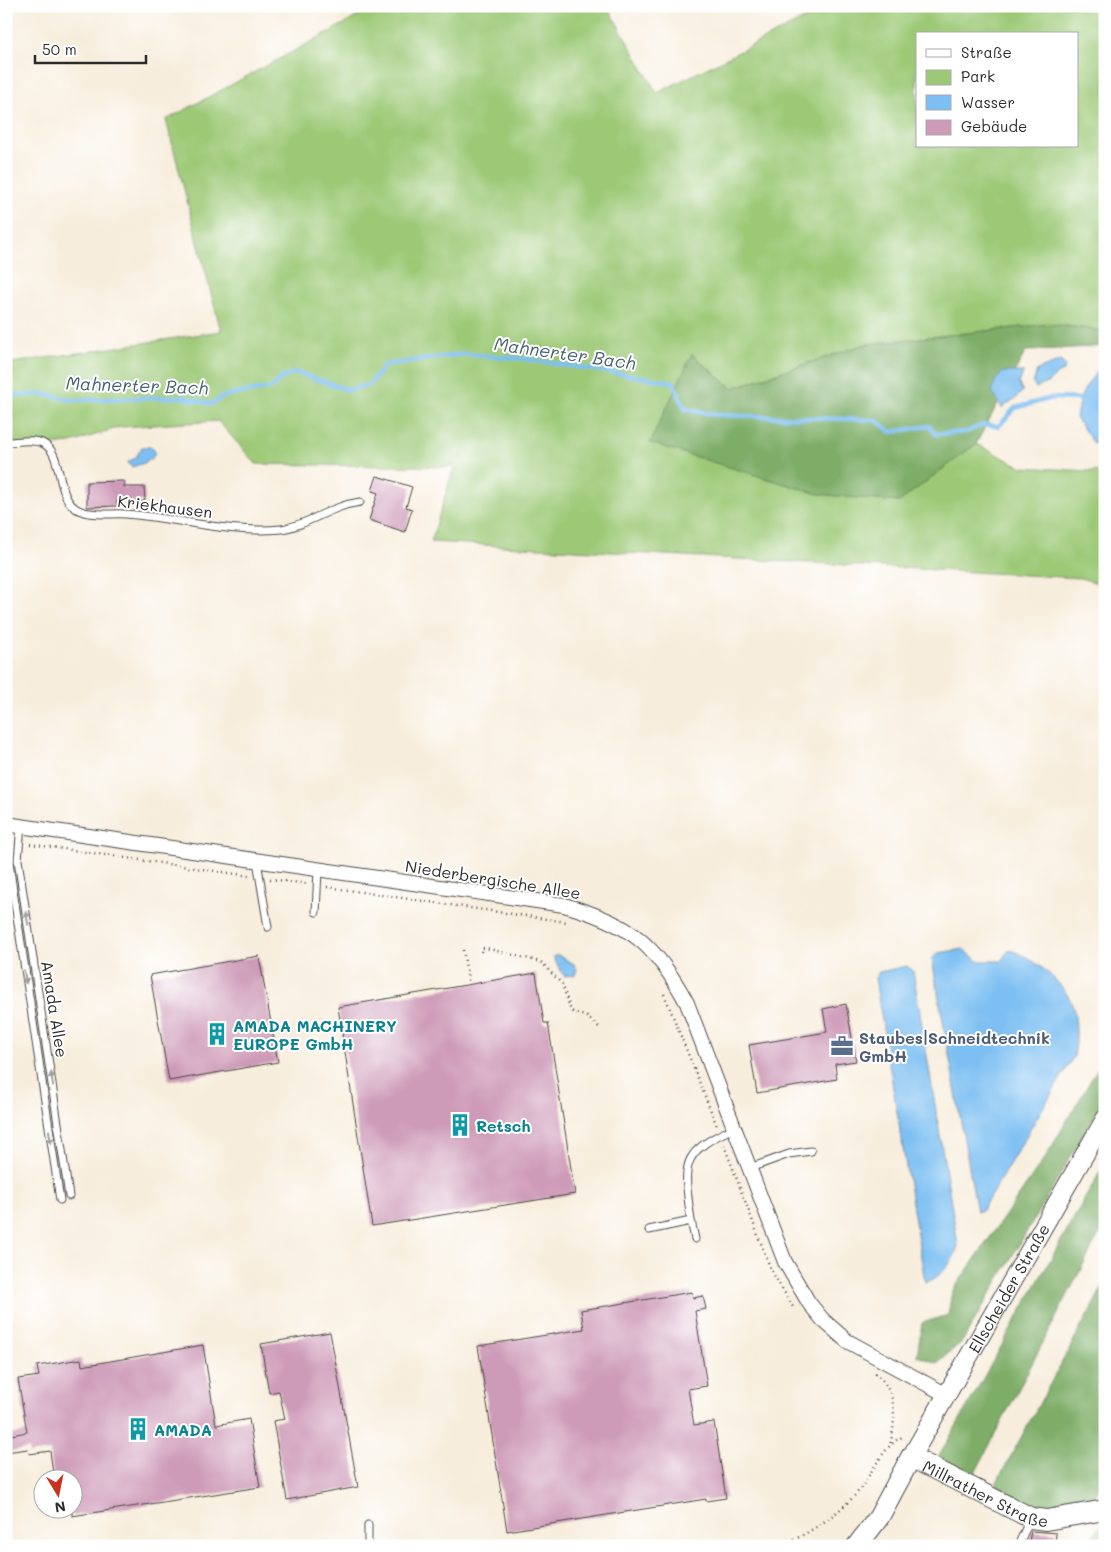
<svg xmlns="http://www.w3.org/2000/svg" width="1111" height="1552" viewBox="0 0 1111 1552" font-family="Mali,sans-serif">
	<rect width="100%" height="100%" fill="#fff"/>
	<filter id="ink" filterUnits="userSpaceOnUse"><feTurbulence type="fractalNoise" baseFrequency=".02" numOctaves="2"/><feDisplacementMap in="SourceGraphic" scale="10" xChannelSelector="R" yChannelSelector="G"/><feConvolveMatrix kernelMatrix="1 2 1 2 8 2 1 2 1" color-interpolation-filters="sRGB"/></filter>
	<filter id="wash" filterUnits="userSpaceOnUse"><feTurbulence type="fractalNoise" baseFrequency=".0096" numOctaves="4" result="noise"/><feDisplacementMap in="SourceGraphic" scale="20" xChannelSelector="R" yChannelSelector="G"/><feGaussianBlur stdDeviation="1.12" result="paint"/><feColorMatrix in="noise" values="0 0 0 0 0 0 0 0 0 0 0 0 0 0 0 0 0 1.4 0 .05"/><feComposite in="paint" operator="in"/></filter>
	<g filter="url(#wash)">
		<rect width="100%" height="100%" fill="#f7eddc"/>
		<path fill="#9dc977" stroke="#647a51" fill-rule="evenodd" d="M377 6H607L657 93 830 6H1105V331L1050 324 866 344 732 388 650 442 818 494 898 502 976 444 1022 467 1105 472V585L1080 578 431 542 454 467 256 464 218 421 120 427 71 443 6 449V364L221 331 166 120ZM917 34H1077V146H917Z"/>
		<g fill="#7ead68" stroke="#546c4a">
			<path d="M1050 324 1105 331V346L1026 351 976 444 899 502 818 494 650 443 692 354 732 388 866 344Z"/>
			<path d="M1105 1056V1098L962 1342 937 1363 917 1356 922 1323 948 1315 952 1292 1045 1158Z"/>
			<path d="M1105 1163V1223L973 1477 937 1460Z"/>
			<path d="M1105 1283V1469L1093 1503 1049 1512 993 1489Z"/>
			<path d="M1105 1525V1546H1083L1101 1526Z"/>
		</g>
		<g fill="#7dbff2" stroke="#54758e">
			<path d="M1061 361 1065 365 1064 371 1058 373 1049 382 1036 388 1033 384 1037 370Z"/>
			<path d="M1105 365V442L1094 444 1076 418C1079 395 1087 380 1105 365Z"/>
			<path d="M1003 372H1024L1018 383 1023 391 1015 399 1002 408 992 391 995 381Z"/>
			<path d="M142 447H151L155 451C153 463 142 463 132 467L127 463 136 457Z"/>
			<path d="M963 949 978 961H1001L1009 950C1030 954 1067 985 1073 1007 1077 1024 1077 1039 1074 1056L982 1210 977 1212 932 959 938 953Z"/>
			<path d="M558 955 574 964 577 969 575 975 564 976 554 959V956Z"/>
			<path d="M907 966 913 971 958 1245C956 1259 939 1280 925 1282L875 978 879 972Z"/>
		</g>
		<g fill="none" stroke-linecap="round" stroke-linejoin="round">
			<path stroke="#7dbff2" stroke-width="4.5" d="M6 396 44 394 72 400 182 397 212 404 224 396 272 388 280 379 295 372 348 390 369 385 385 365 464 354 525 359 673 382 685 409 716 415 876 420 891 432 929 426 936 434 967 432 982 425 999 426 1015 408 1052 398 1083 399"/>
		</g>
		<g id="blocks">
			<g fill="#cd9ab7">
				<path d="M377 476 412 487 406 507 412 509 405 532 369 520 378 493 372 491Z"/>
				<path d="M124 481V487H144L145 501H117V506L87 507V482Z"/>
				<path d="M259 956 278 1062 169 1081 150 975Z"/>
				<path d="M536 973 544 1023H548L575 1194 372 1226 338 1007Z"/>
				<path d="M846 1004 856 1061 835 1064 837 1079 757 1093 749 1045 827 1032 823 1009Z"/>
				<path d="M692 1292 693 1298 703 1296 706 1309 695 1311 707 1386 688 1389 694 1425 714 1422 726 1498 706 1501V1499L507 1531 478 1346 584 1329 581 1310Z"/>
				<path d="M330 1332 358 1487 287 1500 273 1421 285 1419 279 1391 269 1393 261 1344Z"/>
				<path d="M203 1345 216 1425 249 1419 260 1487 72 1516V1480H54L50 1451 29 1454 28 1449 6 1452V1436L27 1432 18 1379 39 1376 37 1366 81 1359 82 1366Z"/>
				<path d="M1031 1531 1056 1533 1055 1546H1028Z"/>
			</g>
		</g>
	</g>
	<g filter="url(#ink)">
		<use href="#blocks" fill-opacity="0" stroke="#4a4846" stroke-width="1"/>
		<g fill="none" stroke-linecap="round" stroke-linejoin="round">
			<defs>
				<g id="service">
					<path d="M6 442C17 442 34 438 44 444 65 455 54 502 81 511 94 516 112 513 126 514 177 518 230 534 281 529 307 526 330 506 360 502"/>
					<path d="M21 826 18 860 69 1196"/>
					<path d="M6 844 60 1200"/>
					<path d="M257 861 268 927"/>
					<path d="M316 912 318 870"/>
					<path d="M750 1168 789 1154 811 1151"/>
					<path d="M691 1221 695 1239"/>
					<path d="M649 1230 691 1221C684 1165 678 1153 734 1128"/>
					<path d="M368 1525V1546"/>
					<path d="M1018 1546 1030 1519"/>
				</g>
				<path id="minor" d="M6 824 564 905C629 923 655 943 687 1003L785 1262 809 1303 823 1320 847 1341 947 1395"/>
				<g id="tertiary">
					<path id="s1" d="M911 1457 1105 1119"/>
				</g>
				<g id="secondary">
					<path id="s2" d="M857 1546 879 1517 911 1457 1031 1518 1046 1520 1105 1510"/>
				</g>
			</defs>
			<use href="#service" stroke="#4a4846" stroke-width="9"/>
			<use href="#minor" stroke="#4a4846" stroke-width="16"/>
			<use href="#tertiary" stroke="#4a4846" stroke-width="20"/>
			<use href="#secondary" stroke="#4a4846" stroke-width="22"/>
			<g stroke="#4a4846" stroke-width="2.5" stroke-dasharray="1 4" stroke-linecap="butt">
				<path d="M30 844 250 876"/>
				<path d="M270 879 307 884"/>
				<path d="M327 887 567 922"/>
				<path d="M463 950 469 985"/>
				<path d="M481 952 482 948H486L541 962 562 984 571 1011 587 1017 599 1027"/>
				<path d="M664 994 717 1126"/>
				<path d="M724 1145 771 1270 793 1307"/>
				<path d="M875 1373C898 1392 896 1419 890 1445"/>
				<path d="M688 1546 693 1544"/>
				<path d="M780 1546C807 1535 836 1516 856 1494 871 1477 884 1442 905 1436"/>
			</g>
			<use href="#service" stroke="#fff" stroke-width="7"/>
			<use href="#minor" stroke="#fff" stroke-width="14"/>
			<use href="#tertiary" stroke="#fff" stroke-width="18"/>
			<use href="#secondary" stroke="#fff" stroke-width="20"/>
		</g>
		<defs><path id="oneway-solid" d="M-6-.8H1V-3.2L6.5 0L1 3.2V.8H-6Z" transform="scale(1.25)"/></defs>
		<g fill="#a0a0a0">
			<use href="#oneway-solid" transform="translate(27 918) rotate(-99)"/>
			<use href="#oneway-solid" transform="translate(25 977) rotate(81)"/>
			<use href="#oneway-solid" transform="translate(52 1079) rotate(-98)"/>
			<use href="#oneway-solid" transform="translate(50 1137) rotate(81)"/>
		</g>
	</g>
	<defs>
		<symbol id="building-bare" viewBox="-9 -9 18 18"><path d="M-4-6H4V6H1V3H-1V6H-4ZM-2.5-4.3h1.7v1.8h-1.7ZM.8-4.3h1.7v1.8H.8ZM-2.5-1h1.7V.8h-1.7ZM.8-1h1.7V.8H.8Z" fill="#0f9aa8" stroke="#fff" stroke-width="2.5" paint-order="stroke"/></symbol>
		<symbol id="office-bare" viewBox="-9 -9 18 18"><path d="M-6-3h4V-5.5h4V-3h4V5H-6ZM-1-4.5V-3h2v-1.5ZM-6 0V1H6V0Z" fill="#5c6f8a" stroke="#fff" stroke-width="2.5" paint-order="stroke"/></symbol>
	</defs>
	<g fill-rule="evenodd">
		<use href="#building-bare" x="201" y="1018" width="32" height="32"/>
		<use href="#office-bare" x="826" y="1030" width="32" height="32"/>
		<use href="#building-bare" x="444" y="1109" width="32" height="32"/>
		<use href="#building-bare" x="122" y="1413" width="32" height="32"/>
	</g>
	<g text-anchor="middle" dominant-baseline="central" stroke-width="4" stroke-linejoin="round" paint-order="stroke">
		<g font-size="16" fill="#2b2b2b" stroke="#fff">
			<text transform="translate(165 506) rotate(7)">Kriekhausen</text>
			<text transform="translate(493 879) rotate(9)">Niederbergische Allee</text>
			<text transform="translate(55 1009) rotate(81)">Amada Allee</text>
			<text stroke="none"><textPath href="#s1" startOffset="195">Ellscheider Straße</textPath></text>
			<text stroke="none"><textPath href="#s2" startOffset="188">Millrather Straße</textPath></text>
		</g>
		<g font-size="16" font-weight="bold" fill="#0d838f" stroke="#fff" text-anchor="start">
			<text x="233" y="1025">AMADA MACHINERY<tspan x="233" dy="18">EUROPE GmbH</tspan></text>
			<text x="476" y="1125">Retsch</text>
			<text x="154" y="1429">AMADA</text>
		</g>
		<g font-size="16" font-weight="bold" fill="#4e5e75" stroke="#fff" text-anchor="start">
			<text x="859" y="1037">Staubes|Schneidtechnik<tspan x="859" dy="18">GmbH</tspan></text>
		</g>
		<g font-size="18" font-style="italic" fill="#485f71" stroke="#fff">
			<text transform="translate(565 353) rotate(8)">Mahnerter Bach</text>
			<text transform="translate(137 385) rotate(2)">Mahnerter Bach</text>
		</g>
	</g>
	<rect width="1111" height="1552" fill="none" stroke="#fff" stroke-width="25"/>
	<rect x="916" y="32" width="162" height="115" fill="#ffffff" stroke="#aaaaaa"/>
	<rect x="926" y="49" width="25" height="8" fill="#ffffff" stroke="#aaaaaa"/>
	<text x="961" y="58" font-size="15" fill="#2b2b2b">Straße</text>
	<rect x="926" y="70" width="25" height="15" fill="#9dc977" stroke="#aaaaaa"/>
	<text x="961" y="82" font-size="15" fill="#2b2b2b">Park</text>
	<rect x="926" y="95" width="25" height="15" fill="#7dbff2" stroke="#aaaaaa"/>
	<text x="961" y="108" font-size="15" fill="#2b2b2b">Wasser</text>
	<rect x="926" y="120" width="25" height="15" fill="#cd9ab7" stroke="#aaaaaa"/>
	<text x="961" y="132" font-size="15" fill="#2b2b2b">Gebäude</text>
	<g transform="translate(58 1494) rotate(170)"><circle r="24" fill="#ffffff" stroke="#aaaaaa"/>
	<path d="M0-4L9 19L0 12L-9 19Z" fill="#c8321e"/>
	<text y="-8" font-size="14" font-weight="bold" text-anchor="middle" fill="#2b2b2b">N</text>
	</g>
	<path d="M35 55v8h111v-8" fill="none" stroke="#2b2b2b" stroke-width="2.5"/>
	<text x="42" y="55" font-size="15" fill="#2b2b2b" stroke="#ffffff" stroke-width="4" paint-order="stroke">50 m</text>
</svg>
